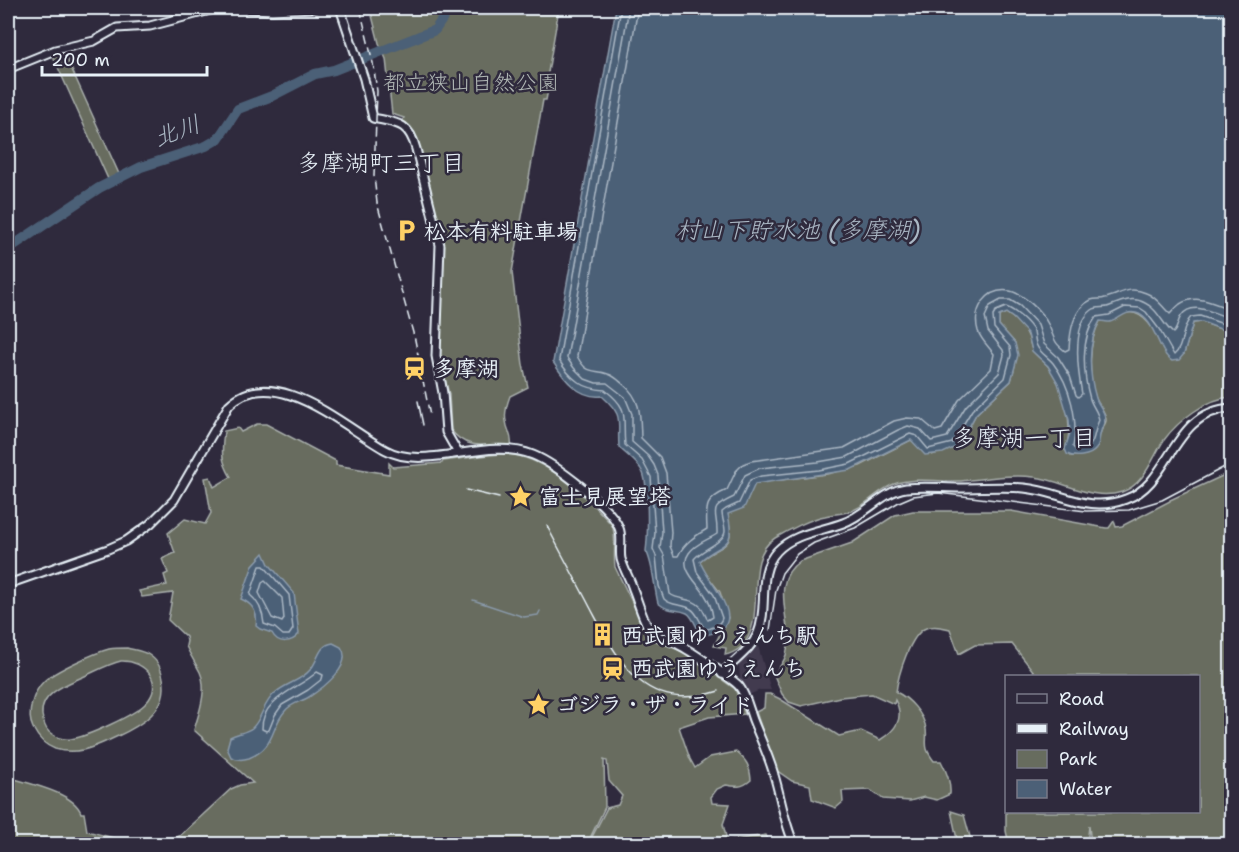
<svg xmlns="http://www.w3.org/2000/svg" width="1239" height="852" viewBox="0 0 1239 852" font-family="'Shantell Sans','Klee One',sans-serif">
	<rect width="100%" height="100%" fill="#2f2a3d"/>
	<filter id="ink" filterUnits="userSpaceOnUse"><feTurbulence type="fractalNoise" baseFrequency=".0167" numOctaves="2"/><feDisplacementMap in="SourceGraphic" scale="12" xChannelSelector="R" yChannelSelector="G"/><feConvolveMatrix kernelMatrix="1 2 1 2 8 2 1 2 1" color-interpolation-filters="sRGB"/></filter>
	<g filter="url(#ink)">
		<path fill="#433a50" d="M758 646 771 690H760L751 694 747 693 744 684 740 679 739 664 750 655Z"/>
		<g fill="#676c5e" stroke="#a8aeab" stroke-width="1.5" fill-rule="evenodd">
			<path d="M370 8H559L546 84 549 85 546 100H543L512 272 523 365 528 387 510 396C507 404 504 413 506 421 507 431 513 436 511 446 488 444 466 451 451 430L449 394 438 352 444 245 417 138 414 132 401 123 404 118 392 114 386 59 379 43Z"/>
			<path d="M63 50 119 174 108 179 52 54Z"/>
			<path d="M1006 313C1014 318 1025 327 1028 336 1030 340 1030 345 1032 349 1035 356 1043 360 1048 366 1064 386 1075 425 1065 450L1071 456C1092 456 1095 453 1100 434 1101 429 1105 425 1106 421 1107 413 1099 406 1096 399 1088 378 1088 341 1100 321 1114 322 1114 316 1126 313 1146 308 1160 340 1166 355L1184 354 1193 323 1202 322 1231 333V397C1207 398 1178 421 1164 440 1152 458 1145 484 1122 492 1091 502 1064 480 1034 477 1010 474 986 479 961 481 940 482 914 477 894 484 876 491 865 508 847 512 840 514 832 514 825 516 812 518 787 531 775 538 741 559 769 619 741 647 736 651 732 654 725 655L726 648 714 646 728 618 720 592 702 569 700 561C722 542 737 551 727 514L747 501 753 486 757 483 827 474 860 466 911 440 932 455 956 447 962 440 976 414 1011 381 1015 365V343L999 325V316Z"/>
			<path d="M257 424H266L336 461V465L389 474V463L393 467 442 463 443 461C462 459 483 455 502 454 543 453 587 497 612 525 617 538 613 554 615 567L648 635 656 641 673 647 686 654 735 689 745 714 709 717 679 727 690 759 695 768 710 757 736 752C747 760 750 767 751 780 742 788 736 787 726 785L717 789 711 797 712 803 730 804 723 824 727 841 766 835 770 844H582L591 839 607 808 618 805 622 796 609 781 607 761 604 760 605 807 590 838 571 844H166L181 835 231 789 240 785 253 783 194 730C199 713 208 690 200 672 196 664 190 655 186 646L187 641 186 637 168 620 173 593 142 597 139 591 167 585 164 575 168 573 162 559 175 553 168 533 185 519 205 524 211 513 205 478 210 477 214 487 231 477C220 459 222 451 224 431L238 428 241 432Z"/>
			<path d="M1231 472 1232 839C1227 843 1218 842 1212 839V844H1138L1131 842V844H1091L1089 826 1087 844H1009L1006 831V797V812H1198V676H1037L1012 644 975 645 959 654 950 629C943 627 933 625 926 628 910 634 898 676 896 692 909 698 924 714 926 729 928 745 922 745 934 761H941C947 772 951 782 950 794L937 800 924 797 910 801 883 799 870 790 842 791 843 802 836 808 812 799 810 785 792 781 776 770 756 712 764 708 765 694H770L780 699 839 736 861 731 880 740C896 730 905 718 895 700L894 704 872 694 840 697 801 706 789 702 782 694 774 675C778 669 784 662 786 655 795 624 767 583 800 561L852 543 895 515 913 511H1011L1106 528H1109L1114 521 1116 527 1122 526 1170 501V500Z"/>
			<path d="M127 648C134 650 143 651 149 655 158 661 161 668 163 678 170 709 140 726 116 737 96 746 78 756 55 749 44 745 38 738 33 728 26 714 33 692 44 681 55 671 94 653 109 649 115 648 122 648 127 648ZM121 661C145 660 165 683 146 703 135 715 86 737 71 739 63 740 55 737 49 732 45 728 43 721 42 715 40 692 70 683 87 675 98 670 109 664 121 661Z"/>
			<path d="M8 777C26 783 74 792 81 813H84L87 831 136 844H8Z"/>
			<path d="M951 811 964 815 972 844H958Z"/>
		</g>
		<g fill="#4c6077" stroke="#8a9aab" stroke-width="1.5">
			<path d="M616 8H1231V333L1202 322 1193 323 1184 354 1179 360 1172 361C1158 353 1155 318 1136 313 1125 310 1119 320 1110 322 1106 322 1103 321 1100 321 1087 342 1089 375 1096 398 1098 405 1105 411 1105 418 1105 423 1102 427 1101 431 1099 437 1100 444 1096 449 1090 457 1074 458 1067 454L1065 449 1070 433 1069 420 1058 383 1048 366 1032 351 1028 334 1013 318 1006 313 999 316V325L1015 343 1018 355 1011 381 976 414 962 440 956 447 943 453 925 455 911 440 850 470 755 484 744 508 728 514C736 551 722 541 700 561 704 577 741 612 723 628 716 633 710 635 701 635 697 629 693 616 687 613 677 608 670 613 658 603 654 588 653 562 646 551 648 536 649 483 642 471 637 461 626 455 619 447 617 419 625 417 602 396 579 399 564 379 553 362Z"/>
			<path d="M264 553 269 564 294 593 299 634C292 643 278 645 272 633L260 629 256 626C258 613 253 604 241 599L253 565Z"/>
			<path d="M333 643 341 647C354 665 323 688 309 697 301 702 291 703 285 711 270 728 276 747 249 758 242 760 238 760 231 757L227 748 230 737C237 733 245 733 252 728 262 719 263 703 275 693 286 683 301 681 310 670 319 660 318 645 333 643Z"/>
		</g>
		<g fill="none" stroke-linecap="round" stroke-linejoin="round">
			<g stroke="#aab7c4" stroke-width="1.5">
				<path d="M621 8 559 360C570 379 583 389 605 390 631 410 622 416 625 445L642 460 651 477 655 533 653 549 656 556 659 586 664 599C672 607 682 603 691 609 698 613 699 622 705 629 712 629 720 625 722 618L714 595 697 572 694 559C702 549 725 542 725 531 725 525 722 519 722 512L726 509 739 503 750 480 761 476 819 470 849 464 910 434 917 436 928 449 952 443 972 410 1005 378 1011 355 1010 347 994 328 993 316 996 311 1006 307C1016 311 1029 322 1034 332 1035 336 1035 342 1037 346 1040 353 1048 357 1053 363 1070 385 1079 420 1073 447L1076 450C1098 448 1091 437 1099 420 1098 412 1092 406 1090 399 1083 374 1080 338 1096 317L1109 315 1125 307 1140 308 1146 312 1159 329 1174 355C1184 347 1181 327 1191 317L1200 316 1232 327"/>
				<path d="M629 8 567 358 574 368 585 379 596 383H607L625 397 632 414V442L648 456 654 465 658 475 662 532 660 548 664 555 670 594C679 601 692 597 701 607 704 611 705 616 708 620L713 617C712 610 709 601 705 595 698 583 678 568 689 553 696 543 708 540 717 534 718 510 706 510 734 497L745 475 760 468 818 462 847 457 898 430 908 426 920 429 931 441 947 437 966 406 999 373 1004 355 1003 350 988 331 985 317 990 306 1001 300H1010L1020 306 1038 325 1044 344 1058 357 1070 376 1076 395 1078 397 1082 394C1078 372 1071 325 1092 310 1098 306 1104 309 1110 306 1122 301 1133 296 1145 303 1158 309 1163 325 1173 333 1178 329 1177 322 1181 316 1193 299 1217 315 1232 319"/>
				<path d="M638 8 577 356C587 375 592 369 608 374 615 376 619 381 624 385 642 400 640 417 641 438L660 457 666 473 671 532 670 546 674 556H678C684 543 695 536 707 529 706 507 704 500 727 490L736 471 743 464 751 461 844 448 894 421 907 418 921 419 935 431 942 429 959 400 991 369 994 354C989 347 981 340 978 331 972 310 986 287 1010 291 1024 294 1042 312 1048 324 1055 338 1052 341 1065 351L1069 349C1070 332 1073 308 1091 300 1096 298 1101 300 1105 298 1120 295 1128 285 1146 293 1157 297 1162 307 1170 314 1173 311 1176 307 1180 304 1197 293 1215 304 1232 310"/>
				<path d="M260 566H264L289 595 293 629 289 635H283L275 628 264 624C263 613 259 602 250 595Z"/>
				<path d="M265 581 282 598 284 619 282 622 272 618 259 593 262 583Z"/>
				<path d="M317 672 323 675 322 679 308 690 282 705 275 715 269 730 266 731 262 729C261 698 299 689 317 672Z"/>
			</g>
			<path stroke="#8a9aab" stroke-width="1.5" d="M473 600 524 617 538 615 540 611"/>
			<path stroke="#4c6077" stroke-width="10" d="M8 249 99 188 141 167 206 146 218 139 238 109 272 96 315 74 334 70 435 30 450 8"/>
			<defs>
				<g id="minor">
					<path d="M234 8 272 10 314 8"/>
					<path d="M340 8 364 79 373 118C397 123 409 122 416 149L440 245 436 356 443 393 446 432 458 453"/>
					<path d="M8 69 55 50 94 41 117 28 150 26 218 8"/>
					<path d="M8 584 108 549 126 541 150 524 174 500 229 405C274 361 345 428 386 450 425 472 487 436 533 455 555 464 611 506 619 528 623 538 619 549 621 559 624 570 630 579 633 589 638 601 641 615 648 627 655 638 668 639 679 645 688 649 734 680 739 686 746 695 749 709 753 720 760 738 769 756 774 775 781 798 784 822 794 844"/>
					<path d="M722 674C734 660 751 650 758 633 769 607 756 573 777 551 794 533 822 531 843 523 866 515 883 491 906 488 924 486 943 488 961 488 982 488 1003 486 1024 488 1061 491 1087 514 1126 499 1172 483 1171 411 1232 408"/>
				</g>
			</defs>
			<use href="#minor" stroke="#e8f1f8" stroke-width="11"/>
			<use href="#minor" stroke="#2f2a3d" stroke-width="7"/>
			<g stroke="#e8f1f8" stroke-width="1.5">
				<path d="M418 401 423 425"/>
				<path d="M466 490 499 498"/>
				<path d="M547 526C561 553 576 580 590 607 620 663 644 715 719 691"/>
				<path d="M770 630 776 590 782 573 797 554 814 543 855 528 899 502 913 496 938 493 1086 511 1129 510 1162 500 1232 463"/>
			</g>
			<path stroke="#e8f1f8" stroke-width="1.5" stroke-dasharray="9 4.5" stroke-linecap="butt" d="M360 8 373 63 377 91 374 176 377 203 415 340 430 416"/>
		</g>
	</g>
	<defs>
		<symbol id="parking-bare" viewBox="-9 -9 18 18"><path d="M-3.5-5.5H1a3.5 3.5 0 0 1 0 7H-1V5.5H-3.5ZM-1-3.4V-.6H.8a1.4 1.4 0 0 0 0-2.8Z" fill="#ffd166" stroke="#2f2a3d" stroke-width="2.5" paint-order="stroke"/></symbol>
		<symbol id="station-bare" viewBox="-9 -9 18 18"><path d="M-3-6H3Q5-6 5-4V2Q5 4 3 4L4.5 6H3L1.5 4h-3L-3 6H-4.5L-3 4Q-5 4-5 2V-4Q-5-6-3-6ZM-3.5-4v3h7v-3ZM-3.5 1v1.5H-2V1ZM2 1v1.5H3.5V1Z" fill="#ffd166" stroke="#2f2a3d" stroke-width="2.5" paint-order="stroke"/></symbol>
		<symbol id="sight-bare" viewBox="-9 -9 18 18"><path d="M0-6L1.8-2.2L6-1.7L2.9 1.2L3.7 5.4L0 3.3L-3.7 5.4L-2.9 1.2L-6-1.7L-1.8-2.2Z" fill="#ffd166" stroke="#2f2a3d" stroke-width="2.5" paint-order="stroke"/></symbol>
		<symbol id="building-bare" viewBox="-9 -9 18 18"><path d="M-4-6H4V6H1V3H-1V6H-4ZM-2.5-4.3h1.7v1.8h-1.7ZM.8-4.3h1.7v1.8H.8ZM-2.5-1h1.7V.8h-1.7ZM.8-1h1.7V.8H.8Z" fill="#ffd166" stroke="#2f2a3d" stroke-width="2.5" paint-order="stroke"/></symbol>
	</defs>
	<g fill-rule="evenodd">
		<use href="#parking-bare" x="390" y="214" width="33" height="33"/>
		<use href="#station-bare" x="398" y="352" width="33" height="33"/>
		<use href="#sight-bare" x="504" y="480" width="33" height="33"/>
		<use href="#building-bare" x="586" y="618" width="33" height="33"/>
		<use href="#station-bare" x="596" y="652" width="33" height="33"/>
		<use href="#sight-bare" x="522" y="688" width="33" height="33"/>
	</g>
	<g text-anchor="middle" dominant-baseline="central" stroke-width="5" stroke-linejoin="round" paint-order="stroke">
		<g font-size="22" fill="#aeb5b3" stroke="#2f2a3d">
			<text x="471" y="82">都立狭山自然公園</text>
		</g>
		<g font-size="22" font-weight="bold" fill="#e8f1f8" stroke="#2f2a3d" text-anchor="start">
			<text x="424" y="231">松本有料駐車場</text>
			<text x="433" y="368">多摩湖</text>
			<text x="539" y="496">富士見展望塔</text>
			<text x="621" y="635">西武園ゆうえんち駅</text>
			<text x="631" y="668">西武園ゆうえんち</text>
			<text x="556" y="704">ゴジラ・ザ・ライド</text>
		</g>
		<g font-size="24" font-style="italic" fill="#aab7c4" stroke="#2f2a3d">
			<text transform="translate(177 131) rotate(-20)">北川</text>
			<text x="798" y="230">村山下貯水池 (多摩湖)</text>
		</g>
		<g font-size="24" fill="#e8f1f8" stroke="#2f2a3d">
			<text x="381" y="163">多摩湖町三丁目</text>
			<text x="1024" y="438">多摩湖一丁目</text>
		</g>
	</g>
	<rect width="1239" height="852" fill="none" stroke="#2f2a3d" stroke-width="30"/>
	<rect x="15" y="15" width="1209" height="822" fill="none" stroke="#e8f1f8" stroke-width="2" filter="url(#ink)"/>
	<rect x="1005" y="675" width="195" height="138" fill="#2f2a3d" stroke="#797a88" stroke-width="1.5"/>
	<rect x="1017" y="694" width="30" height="9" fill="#2f2a3d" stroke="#797a88" stroke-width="1.5"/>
	<text x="1059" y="705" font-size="18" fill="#e8f1f8">Road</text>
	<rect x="1017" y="724" width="30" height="9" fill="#e8f1f8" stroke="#797a88" stroke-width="1.5"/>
	<text x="1059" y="735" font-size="18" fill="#e8f1f8">Railway</text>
	<rect x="1017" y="750" width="30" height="18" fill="#676c5e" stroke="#797a88" stroke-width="1.5"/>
	<text x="1059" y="765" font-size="18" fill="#e8f1f8">Park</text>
	<rect x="1017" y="780" width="30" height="18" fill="#4c6077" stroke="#797a88" stroke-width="1.5"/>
	<text x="1059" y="795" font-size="18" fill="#e8f1f8">Water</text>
	<path d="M42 66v9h165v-9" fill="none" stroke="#e8f1f8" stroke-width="3"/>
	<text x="51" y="66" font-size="18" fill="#e8f1f8" stroke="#2f2a3d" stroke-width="4.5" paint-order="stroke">200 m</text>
</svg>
